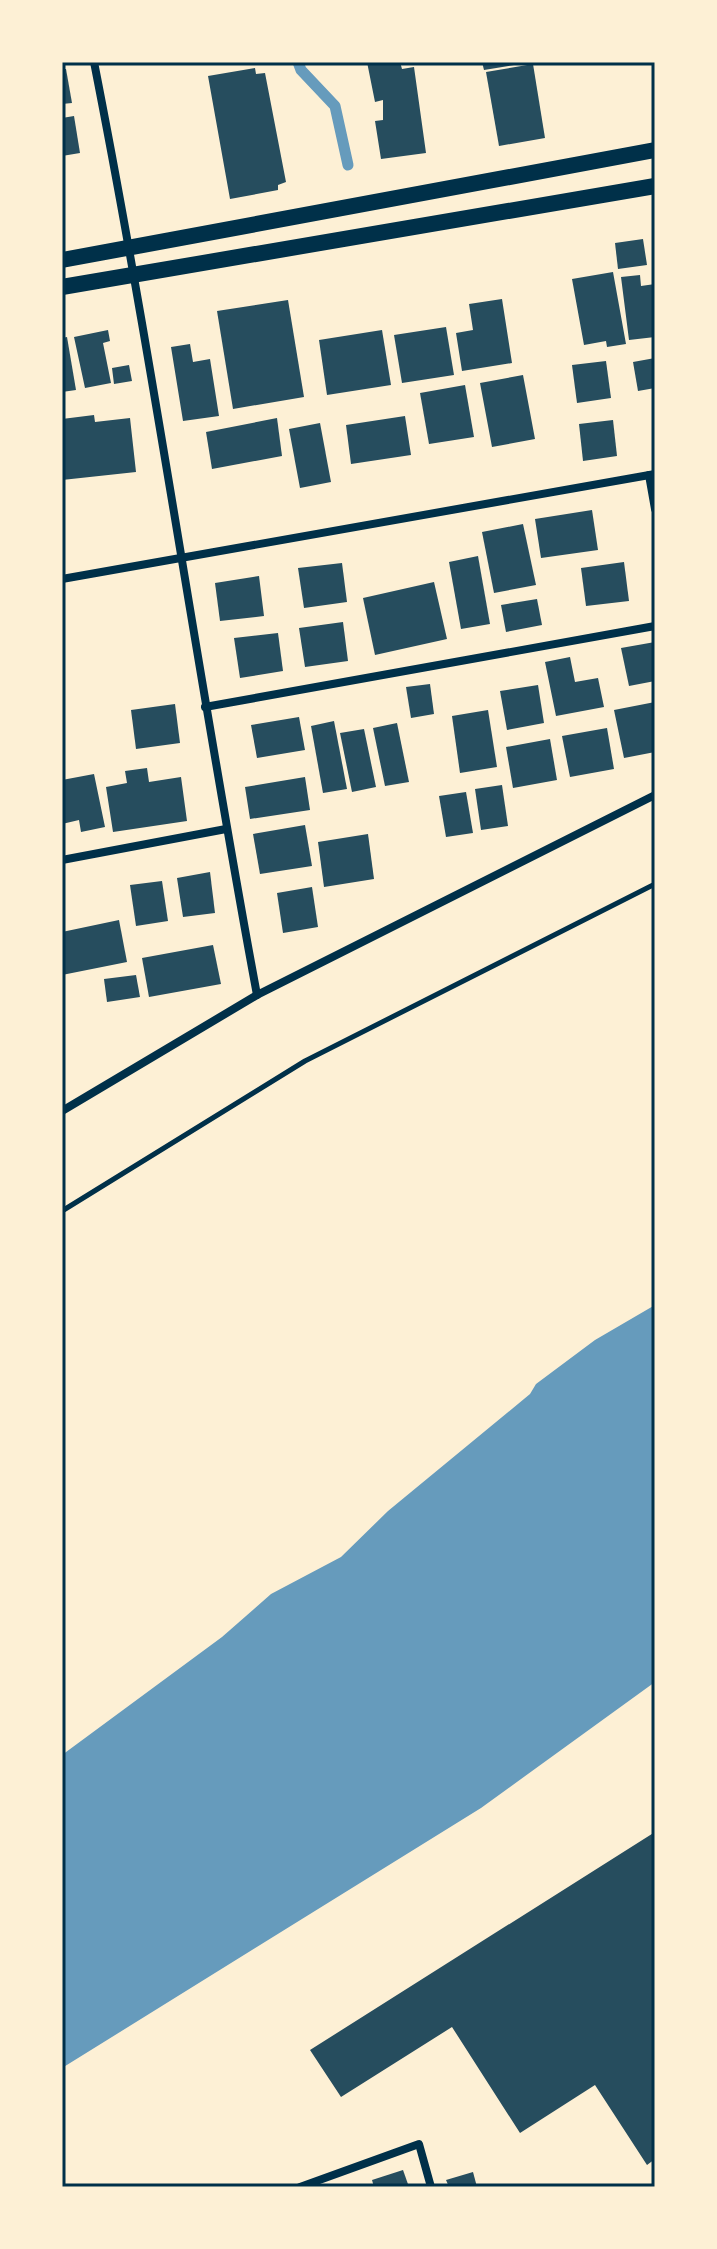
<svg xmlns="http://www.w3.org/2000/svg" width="717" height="2249" viewBox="0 0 717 2249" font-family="'Nunito Sans',sans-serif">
	<rect width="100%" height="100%" fill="#fdf0d5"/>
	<path fill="#669bbc" d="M655 1305V1682L481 1808 62 2068V1755L222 1637 271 1594 341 1557 388 1511 530 1394 536 1384 595 1340Z"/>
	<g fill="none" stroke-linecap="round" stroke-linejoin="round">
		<path stroke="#669bbc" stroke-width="11" d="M298 62 301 70 335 106 348 165"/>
	</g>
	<g fill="#264d5e">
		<path d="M367 62H400L402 69 414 67 426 153 381 159 375 121 383 120V100L375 102Z"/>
		<path d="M482 62H520V64L484 70Z"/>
		<path d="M533 64 545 138 499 146 486 72Z"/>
		<path d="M255 68 256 74 265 73 286 182 278 185V190L230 199 208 76Z"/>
		<path d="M62 69H66L72 103 62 104Z"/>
		<path d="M74 116 80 153 62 156V118Z"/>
		<path d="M643 239 647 265 618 269 615 243Z"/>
		<path d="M613 272 626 344 607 347 606 341 584 345 572 279Z"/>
		<path d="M640 275 641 286 655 284V337L629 340 621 277Z"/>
		<path d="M502 299 512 363 462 371 456 333 473 330 469 304Z"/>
		<path d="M288 300 304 397 233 409 217 311Z"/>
		<path d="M446 327 454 375 402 383 394 335Z"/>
		<path d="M108 330 110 341 103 343 111 383 85 388 74 337Z"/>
		<path d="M382 330 391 385 327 395 319 340Z"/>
		<path d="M67 337 76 390 62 392V338Z"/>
		<path d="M190 344 193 362 210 359 219 416 183 421 171 347Z"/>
		<path d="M655 358V388L638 391 633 362Z"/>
		<path d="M606 361 611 398 577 403 572 365Z"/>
		<path d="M129 365 132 381 114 384 112 368Z"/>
		<path d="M523 375 535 439 492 447 480 383Z"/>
		<path d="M465 385 474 437 429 444 420 393Z"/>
		<path d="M94 415 95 422 130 418 136 472 62 480V419Z"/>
		<path d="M405 416 411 455 351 464 346 425Z"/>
		<path d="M277 418 282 456 212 469 206 432Z"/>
		<path d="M613 420 617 456 583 461 579 424Z"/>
		<path d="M320 423 331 482 300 488 289 429Z"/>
		<path d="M592 510 598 550 541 558 535 519Z"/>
		<path d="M523 524 536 585 494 593 482 532Z"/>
		<path d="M478 556 490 624 461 629 449 562Z"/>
		<path d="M624 562 629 601 586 606 581 568Z"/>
		<path d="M342 563 347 602 304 608 298 568Z"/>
		<path d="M259 576 264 616 220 621 215 583Z"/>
		<path d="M434 582 447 639 375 655 363 598Z"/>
		<path d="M537 599 542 625 506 632 501 605Z"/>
		<path d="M343 622 348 661 305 667 299 628Z"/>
		<path d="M278 633 283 671 240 678 234 638Z"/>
		<path d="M655 642V681L629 686 621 648Z"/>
		<path d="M570 657 575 682 598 678 604 707 556 716 545 662Z"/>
		<path d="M430 684 434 714 411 718 406 687Z"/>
		<path d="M538 685 544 723 507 730 500 691Z"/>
		<path d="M655 702V752L624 758 614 710Z"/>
		<path d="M175 704 180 743 136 749 131 710Z"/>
		<path d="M488 710 497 767 460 773 452 716Z"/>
		<path d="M299 717 305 750 257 758 251 725Z"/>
		<path d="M334 721 347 789 323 793 311 726Z"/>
		<path d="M397 723 409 782 385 786 373 728Z"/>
		<path d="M607 728 614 769 570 777 562 736Z"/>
		<path d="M364 729 376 787 352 792 340 733Z"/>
		<path d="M550 739 557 780 513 788 506 747Z"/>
		<path d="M147 768 149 782 181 777 187 821 113 832 106 787 127 783 125 771Z"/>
		<path d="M94 774 105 827 81 832 79 820 62 824V780Z"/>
		<path d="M305 777 310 810 250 819 245 787Z"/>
		<path d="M502 785 508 826 481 830 475 789Z"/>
		<path d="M466 792 473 833 446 837 439 796Z"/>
		<path d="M305 825 312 866 260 874 253 834Z"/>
		<path d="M368 834 374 879 324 887 318 842Z"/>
		<path d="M210 872 215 913 183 917 177 878Z"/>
		<path d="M162 881 168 921 136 926 130 885Z"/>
		<path d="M312 887 318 927 283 933 277 893Z"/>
		<path d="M119 920 127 962 62 975V932Z"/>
		<path d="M213 945 221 984 149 997 142 958Z"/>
		<path d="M136 975 140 997 107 1002 104 979Z"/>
		<path d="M655 1832V2159L647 2165 595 2085 520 2133 452 2027 341 2097 310 2050Z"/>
		<path d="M403 2170 409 2187H374L372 2180Z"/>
		<path d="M473 2172 477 2187H449L446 2180Z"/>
	</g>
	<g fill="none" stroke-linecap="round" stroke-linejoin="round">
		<path stroke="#003049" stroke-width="5" d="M62 1211 305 1061 655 884"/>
		<g stroke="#003049" stroke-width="8">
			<path d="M94 62C155 372 199 684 257 995"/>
			<path d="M649 475 655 509"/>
			<path d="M62 579 655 474"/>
			<path d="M205 707 655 626"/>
			<path d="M62 860 226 829"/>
			<path d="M62 1111 257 995 655 795"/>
			<path d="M300 2187 419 2144 431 2187"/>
		</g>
		<g stroke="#003049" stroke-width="16">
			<path d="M62 260 655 150"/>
			<path d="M62 287 655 186"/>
		</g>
	</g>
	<rect width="717" height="2249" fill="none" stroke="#fdf0d5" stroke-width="128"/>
	<rect x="64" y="64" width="589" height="2121" fill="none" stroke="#003049" stroke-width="3"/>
</svg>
